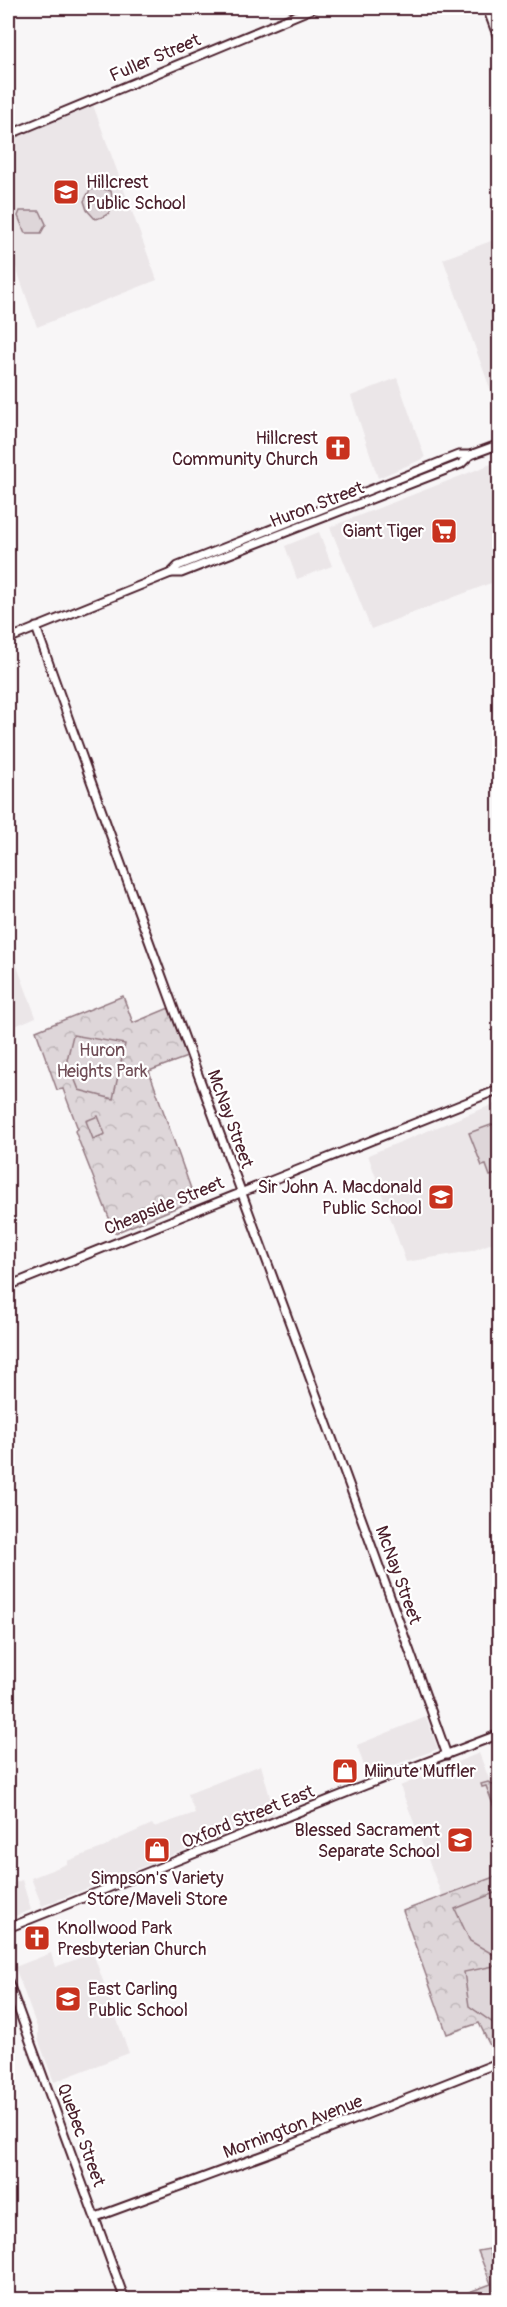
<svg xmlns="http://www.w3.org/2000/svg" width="507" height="2307" viewBox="0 0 507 2307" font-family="Pangolin,sans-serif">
	<defs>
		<pattern id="grass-dots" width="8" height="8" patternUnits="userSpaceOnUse" patternTransform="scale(1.5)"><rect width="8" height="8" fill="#ded6d9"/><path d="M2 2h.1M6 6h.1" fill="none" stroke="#c0b7ba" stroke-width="1.8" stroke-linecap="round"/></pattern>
		<pattern id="park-crowns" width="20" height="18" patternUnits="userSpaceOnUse" patternTransform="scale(1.5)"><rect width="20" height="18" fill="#ded6d9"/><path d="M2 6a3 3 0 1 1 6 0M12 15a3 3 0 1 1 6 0" fill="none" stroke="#c0b7ba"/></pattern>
	</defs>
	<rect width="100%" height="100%" fill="#f8f6f7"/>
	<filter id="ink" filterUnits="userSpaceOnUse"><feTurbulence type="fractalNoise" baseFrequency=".0167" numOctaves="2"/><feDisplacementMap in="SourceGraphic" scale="12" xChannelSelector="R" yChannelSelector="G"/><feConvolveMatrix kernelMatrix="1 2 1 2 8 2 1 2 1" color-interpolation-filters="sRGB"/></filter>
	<g filter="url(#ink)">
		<g fill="#ebe6e8">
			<path d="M93 105 157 280 37 327 8 245V139Z"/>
			<path d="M499 238V413L443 259Z"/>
			<path d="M397 378 425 458 378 478 351 396Z"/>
			<path d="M499 461V603L491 583 371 629 330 527Z"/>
			<path d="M319 532 332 566 297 579 285 546Z"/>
			<path d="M8 942 36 1017 8 1029Z"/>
			<path d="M499 1102V1240L472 1251 406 1262 368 1155Z"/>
			<path d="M426 1717 438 1749 367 1775 357 1745Z"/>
			<path d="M479 1753 499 1805V1875L442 1896 400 1786Z"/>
			<path d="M261 1765 275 1815 42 1906 31 1878 67 1864V1861L105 1847 112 1842 152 1824 154 1827 195 1813 188 1794Z"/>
			<path d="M22 1880 31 1910 8 1919V1885Z"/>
			<path d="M51 1953 55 1967 93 1953 129 2053 54 2082 38 2039V2030L15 1967Z"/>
		</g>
		<path fill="url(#grass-dots)" stroke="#947a82" stroke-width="1.5" d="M488 1782 495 1786 499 1798V1823L495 1824 494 1822 499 1820 486 1786 482 1787 481 1784Z"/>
		<g fill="url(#park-crowns)" stroke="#947a82" stroke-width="1.5">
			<path d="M123 996 133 1023 169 1008 187 1057 149 1071 195 1200 115 1233 75 1131 78 1129 63 1089 57 1090 36 1031Z"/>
			<path d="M499 1875V2059L497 2060 479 2023 447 2034 403 1911Z"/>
			<path d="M489 2249 499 2278V2299H450L491 2284 478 2251Z"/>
		</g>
		<g fill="#ded6d9" stroke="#947a82" stroke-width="1.5">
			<path d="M100 188 111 191C115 207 112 216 95 219L87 210 84 201 90 190Z"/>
			<path d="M20 211H40L46 224 41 233H25L18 216Z"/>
			<path d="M73 1035 125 1044 113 1099 79 1090 67 1060Z"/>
			<path d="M98 1116 105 1134 93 1139 86 1121Z"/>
			<path d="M499 1122V1173L490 1176 486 1165 482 1166 469 1133Z"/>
			<path d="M499 1891V1953L494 1955 470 1941 455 1909Z"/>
			<path d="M499 1965H500L499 2027 469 2006 464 1972Z"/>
		</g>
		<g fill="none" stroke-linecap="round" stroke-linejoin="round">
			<defs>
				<g id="secondary">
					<path d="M487 8 500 43"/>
					<path d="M8 135 314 8"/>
					<path d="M171 573H181L461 464 470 455"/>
					<path d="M36 627C169 1005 313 1378 447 1755"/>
					<path d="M8 639 171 573 178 566 458 455H470L500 444"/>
					<path d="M8 1286 500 1089"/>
					<path d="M8 1928 366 1785 500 1734"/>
					<path d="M8 1981 125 2300"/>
					<path d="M96 2217 267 2154 500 2062"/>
				</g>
			</defs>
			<use href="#secondary" stroke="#4a1f2b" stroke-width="11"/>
			<use href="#secondary" stroke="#fff" stroke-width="7"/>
		</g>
	</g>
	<defs>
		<symbol id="school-square" viewBox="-11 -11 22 22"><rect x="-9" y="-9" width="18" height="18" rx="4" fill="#c8321e" stroke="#fff"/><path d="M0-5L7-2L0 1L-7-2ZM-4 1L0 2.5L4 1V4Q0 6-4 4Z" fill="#fff"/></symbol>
		<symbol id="church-square" viewBox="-11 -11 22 22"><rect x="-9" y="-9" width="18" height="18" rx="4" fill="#c8321e" stroke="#fff"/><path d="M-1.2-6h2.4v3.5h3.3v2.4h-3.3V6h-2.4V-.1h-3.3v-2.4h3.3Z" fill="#fff"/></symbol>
		<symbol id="supermarket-square" viewBox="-11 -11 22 22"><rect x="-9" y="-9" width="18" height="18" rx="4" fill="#c8321e" stroke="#fff"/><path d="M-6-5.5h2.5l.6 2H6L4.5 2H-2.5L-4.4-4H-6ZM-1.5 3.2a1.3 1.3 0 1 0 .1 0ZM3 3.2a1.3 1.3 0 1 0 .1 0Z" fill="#fff"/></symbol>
		<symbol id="shop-square" viewBox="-11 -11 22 22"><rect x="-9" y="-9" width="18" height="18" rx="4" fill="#c8321e" stroke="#fff"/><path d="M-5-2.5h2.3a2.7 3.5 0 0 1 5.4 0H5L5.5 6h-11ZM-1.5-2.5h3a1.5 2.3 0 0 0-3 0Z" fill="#fff"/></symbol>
	</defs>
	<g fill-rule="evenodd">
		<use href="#school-square" x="51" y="177" width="30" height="30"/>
		<use href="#church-square" x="323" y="433" width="30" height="30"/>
		<use href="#supermarket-square" x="429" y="516" width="30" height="30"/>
		<use href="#school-square" x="426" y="1182" width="30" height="30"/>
		<use href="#shop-square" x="330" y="1756" width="30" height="30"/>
		<use href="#school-square" x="445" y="1825" width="30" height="30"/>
		<use href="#shop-square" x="142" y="1835" width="30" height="30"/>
		<use href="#church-square" x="22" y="1923" width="30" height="30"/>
		<use href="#school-square" x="53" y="1984" width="30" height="30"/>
	</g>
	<g text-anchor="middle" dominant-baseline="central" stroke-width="4.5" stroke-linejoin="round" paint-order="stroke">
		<g font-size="18" fill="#4a1f2b" stroke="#fff">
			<text transform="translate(155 58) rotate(-23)">Fuller Street</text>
			<text transform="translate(317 505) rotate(-21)">Huron Street</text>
			<text transform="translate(230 1119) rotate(70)">McNay Street</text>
			<text transform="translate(164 1206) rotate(-22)">Cheapside Street</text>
			<text transform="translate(398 1575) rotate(70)">McNay Street</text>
			<text transform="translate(248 1817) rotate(-22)">Oxford Street East</text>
			<text transform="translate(293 2127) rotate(-21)">Mornington Avenue</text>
			<text transform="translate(81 2135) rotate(70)">Quebec Street</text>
		</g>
		<g font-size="18" fill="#4a1f2b" stroke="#fff" text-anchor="start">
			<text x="86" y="182">Hillcrest<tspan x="86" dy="21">Public School</tspan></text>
			<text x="318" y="438" text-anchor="end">Hillcrest<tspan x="318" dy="21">Community Church</tspan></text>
			<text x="424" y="531" text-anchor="end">Giant Tiger</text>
			<text x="422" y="1187" text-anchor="end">Sir John A. Macdonald<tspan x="422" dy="21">Public School</tspan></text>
			<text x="364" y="1771">Miinute Muffler</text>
			<text x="440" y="1830" text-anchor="end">Blessed Sacrament<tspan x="440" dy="21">Separate School</tspan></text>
			<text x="157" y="1878" text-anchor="middle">Simpson's Variety<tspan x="157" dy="21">Store/Maveli Store</tspan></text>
			<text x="57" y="1928">Knollwood Park<tspan x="57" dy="21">Presbyterian Church</tspan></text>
			<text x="88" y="1989">East Carling<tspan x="88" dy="21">Public School</tspan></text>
		</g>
		<g font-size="18" fill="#6f4d56" stroke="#fff">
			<text x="102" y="1050">Huron<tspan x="102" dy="21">Heights Park</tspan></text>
		</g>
	</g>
	<rect width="507" height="2307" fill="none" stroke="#fff" stroke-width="30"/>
	<rect x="15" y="15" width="477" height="2277" fill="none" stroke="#4a1f2b" stroke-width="2" filter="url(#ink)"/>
</svg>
